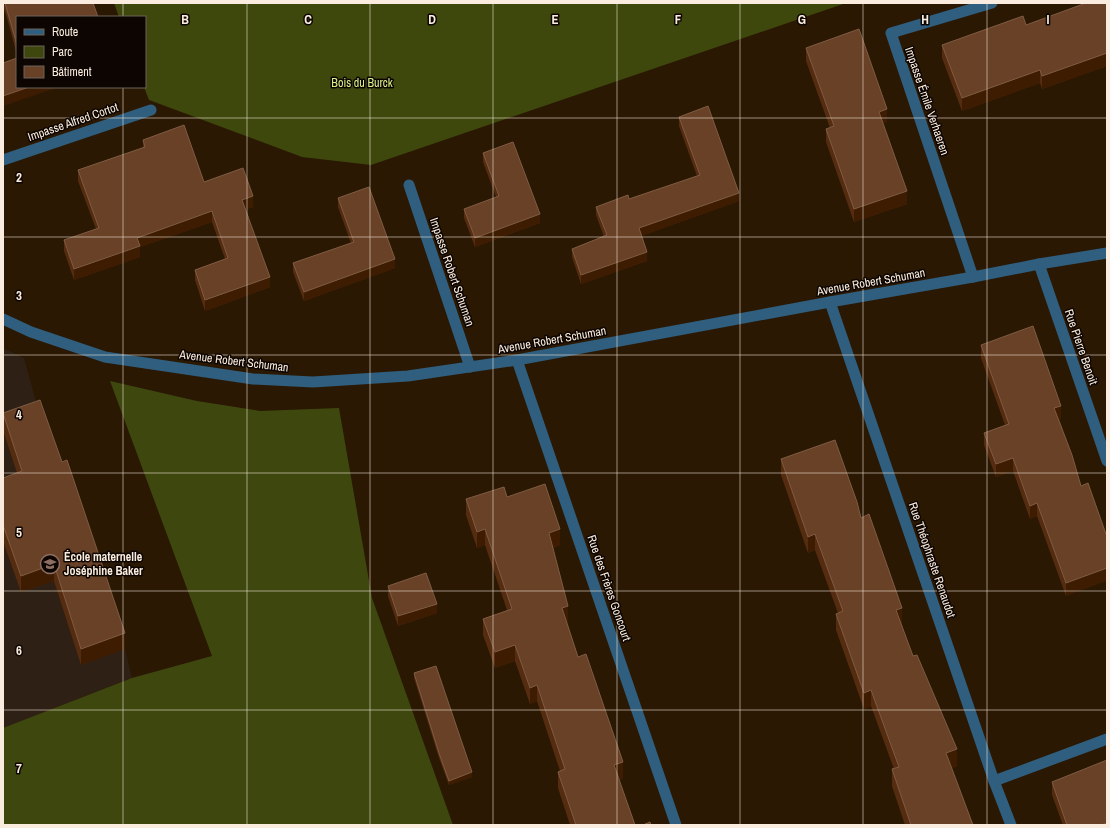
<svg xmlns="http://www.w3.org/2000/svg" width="1110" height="828" viewBox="0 0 1110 828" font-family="'Archivo Narrow',sans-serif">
	<rect width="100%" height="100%" fill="#2a1803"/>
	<path fill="#2e2014" d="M3 348 24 358 40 416 67 476 125 649 132 678 3 728Z"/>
	<path fill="#3e480e" d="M110 381 197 401 260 411 339 408 372 598 453 825H3V728L132 678 212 656Z"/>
	<path fill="#3e480d" d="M114 3H846L371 165 302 157 149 100 144 87H145V17H119Z"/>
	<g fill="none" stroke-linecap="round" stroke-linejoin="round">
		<g stroke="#305e7e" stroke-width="11">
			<path d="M3 160 151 110"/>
			<path d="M409 185 470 367"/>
			<path d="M1039 264 1107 461"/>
			<path d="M973 277 891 33 992 3"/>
			<path d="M830 302 994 781 1011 825"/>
			<path d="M3 319 31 332 105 357 253 379 313 382 408 376 517 360 830 302 973 277 1039 264 1107 253"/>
			<path d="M517 360 676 825"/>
			<path d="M994 781 1107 739"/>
		</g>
	</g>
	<g fill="#562c10">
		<path d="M3 3H93L17 17V55L7 18 3 6Z"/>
		<path d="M1107 3V66L1042 89 1040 83 962 111 942 58V45L1026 25Z"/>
		<path d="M806 48 887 122 883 123 907 204 854 222 826 142V129L830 128 806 61Z"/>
		<path d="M679 117 739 201 641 236 647 261 581 284 572 257V249L604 237 596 215V207L629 199 697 176 679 126Z"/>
		<path d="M143 140 204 182 253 207 246 209 270 287 205 311 195 280V270L225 259 212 222 140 247V257L74 280 64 251V240L96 229 78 181V170L143 148Z"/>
		<path d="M483 153 540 223 475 247 464 218V209L496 197 483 162Z"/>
		<path d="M338 198 395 268 304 301 293 272V263L351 243 338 207Z"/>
		<path d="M981 345 1061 419H1059L1072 455 1066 596 1037 516 1030 519 1013 471 996 477 984 445V433L1005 425 981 358Z"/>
		<path d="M3 413 125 649 81 665 54 581 21 592 3 541V478L17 473 3 430Z"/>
		<path d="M781 459 861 518 902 624 901 625 913 656 957 766 952 768 973 825H905L892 786V769H894L871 706 864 709 836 630V614L838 613 815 550 808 553 781 475Z"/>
		<path d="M507 497 560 545 553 548 568 622H567L578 657 623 778 619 780 635 825H570L558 788V772L560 771 537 701 530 704 515 661 495 668 483 635V619L507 610 485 545 477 548 466 515V499Z"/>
		<path d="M388 586 437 613 398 626 388 596Z"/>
		<path d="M414 673 472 777 449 785 439 758 414 678Z"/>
		<path d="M1052 782 1107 825H1063L1052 795Z"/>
	</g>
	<g fill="#3d1c01">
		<path d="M1107 53V66L1042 89V76Z"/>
		<path d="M1040 70V83L962 111V98Z"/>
		<path d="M29 87H59L3 106V96Z"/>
		<path d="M887 109V122L879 125V112Z"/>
		<path d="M907 191V204L854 222V209Z"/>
		<path d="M739 193V201L639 237V228Z"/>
		<path d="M253 196V207L242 211V200Z"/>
		<path d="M212 211V222L140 247V257L74 280V269L137 238Z"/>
		<path d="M540 214V223L475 247V238Z"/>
		<path d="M647 252V261L581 284V275Z"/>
		<path d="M395 259V268L304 301V292Z"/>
		<path d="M270 277V287L205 311V300Z"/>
		<path d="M1061 406V419L1054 421V408Z"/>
		<path d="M1013 458V471L996 477V464Z"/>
		<path d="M1037 503V516L1030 519V506Z"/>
		<path d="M485 529V545L477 548V532Z"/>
		<path d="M560 529V545L549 549V533Z"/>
		<path d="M815 534V550L808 553V537Z"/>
		<path d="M54 564V581L21 592V576Z"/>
		<path d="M1107 568V581L1066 596V583Z"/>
		<path d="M437 604V613L398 626V616Z"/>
		<path d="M568 606V622L562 624V608Z"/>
		<path d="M902 608V624L896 627V610Z"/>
		<path d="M125 633V649L81 665V649Z"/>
		<path d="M515 645V661L495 668V652Z"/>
		<path d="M537 685V701L530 704V688Z"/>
		<path d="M871 690V706L864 709V693Z"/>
		<path d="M957 749V766L946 770V753Z"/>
		<path d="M623 762V778L614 781V765Z"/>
		<path d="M472 772V777L449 785V781Z"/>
		<path d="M1107 823V825H1101Z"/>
	</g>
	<g fill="#684126" stroke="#7f5c43">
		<path d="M5 3H93L98 17H17V45Z"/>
		<path d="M1086 3H1107V53L1042 76 1040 70 962 98 942 45 1023 16 1026 25Z"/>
		<path d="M859 29 887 109 879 112 907 191 854 209 826 129 834 126 806 48Z"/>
		<path d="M17 58V87H29L3 96V63Z"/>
		<path d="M708 106 739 193 639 228 647 252 581 275 572 249 607 235 596 207 628 195 629 199 700 175 679 117Z"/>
		<path d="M184 125 204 182 243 168 253 196 242 200 270 277 205 300 195 270 228 258 212 211 137 238 140 246 74 269 64 240 99 228 78 170 145 147 143 140Z"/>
		<path d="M513 142 540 214 475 238 464 209 499 196 483 153Z"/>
		<path d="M369 187 395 259 304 292 293 263 354 242 338 198Z"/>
		<path d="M1033 326 1061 406 1054 408 1072 455 1081 486 1088 483 1107 537V568L1066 583 1037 503 1030 506 1013 458 996 464 984 433 1009 424 981 345Z"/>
		<path d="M40 400 62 462 67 460 125 633 81 649 54 564 21 576 3 525V478L22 471 3 413Z"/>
		<path d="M835 440 857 502 861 518 869 514 902 608 896 610 913 656 917 655 957 749 946 753 973 825H911L892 769 899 767 871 690 864 693 836 614 843 611 815 534 808 537 781 459Z"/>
		<path d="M545 484 560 529 549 533 568 606 562 608 578 657 586 654 599 692 623 762 614 765 635 825H576L558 772 565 769 537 685 530 688 515 645 495 652 483 619 512 609 485 529 477 532 466 499 504 487 507 497Z"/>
		<path d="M426 573 437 604 398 616 388 586Z"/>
		<path d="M436 666 472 772 449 781 439 753 414 673Z"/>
		<path d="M1107 760V823L1101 825H1067L1052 782Z"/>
		<path d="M650 822 651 825H643Z"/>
	</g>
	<path fill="none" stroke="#faeddf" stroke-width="1" stroke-opacity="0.55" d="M123 3V17M247 3V825M370 3V825M493 3V825M617 3V825M740 3V825M863 3V825M987 3V825M123 87V825M3 118H1107M3 237H1107M3 355H1107M3 473H1107M3 591H1107M3 710H1107"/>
	<defs>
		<symbol id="school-ring" viewBox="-11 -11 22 22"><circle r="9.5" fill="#0d0501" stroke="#8d6e63" stroke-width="1.5"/><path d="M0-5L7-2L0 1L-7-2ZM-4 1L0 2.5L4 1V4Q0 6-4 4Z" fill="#8d6e63"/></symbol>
	</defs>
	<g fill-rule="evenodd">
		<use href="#school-ring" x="39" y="553" width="22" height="22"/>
	</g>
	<g text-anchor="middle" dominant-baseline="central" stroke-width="3" stroke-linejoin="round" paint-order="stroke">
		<g font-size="12" fill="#daf089" stroke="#0d0501">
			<text x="362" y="83">Bois du Burck</text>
		</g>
		<g font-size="12" fill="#faeddf" stroke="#0d0501">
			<text transform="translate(927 101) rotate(71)">Impasse Émile Verhaeren</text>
			<text transform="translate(73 122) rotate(-19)">Impasse Alfred Cortot</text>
			<text transform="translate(452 272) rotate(71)">Impasse Robert Schuman</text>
			<text transform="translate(871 282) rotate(-10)">Avenue Robert Schuman</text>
			<text transform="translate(552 340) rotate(-10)">Avenue Robert Schuman</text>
			<text transform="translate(1081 347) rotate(71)">Rue Pierre Benoit</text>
			<text transform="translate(234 361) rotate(7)">Avenue Robert Schuman</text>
			<text transform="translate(932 560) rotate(71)">Rue Théophraste Renaudot</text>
			<text transform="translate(609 588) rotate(71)">Rue des Frères Goncourt</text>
		</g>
		<g font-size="12" font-weight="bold" fill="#faeddf" stroke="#0d0501" text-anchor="start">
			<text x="64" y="557">École maternelle<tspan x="64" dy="14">Joséphine Baker</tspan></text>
		</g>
	</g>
	<g font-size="13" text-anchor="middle" font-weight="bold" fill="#faeddf" stroke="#0d0501" stroke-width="3" stroke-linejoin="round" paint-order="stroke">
		<text x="185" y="24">B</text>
		<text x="308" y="24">C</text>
		<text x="432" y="24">D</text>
		<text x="555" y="24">E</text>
		<text x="678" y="24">F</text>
		<text x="802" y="24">G</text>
		<text x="925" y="24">H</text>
		<text x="1048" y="24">I</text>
		<text x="19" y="182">2</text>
		<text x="19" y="300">3</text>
		<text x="19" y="419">4</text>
		<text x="19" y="537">5</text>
		<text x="19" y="655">6</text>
		<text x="19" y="773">7</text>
	</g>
	<rect width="1110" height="828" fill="none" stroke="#faeddf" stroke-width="8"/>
	<rect x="16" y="16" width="130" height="72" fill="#0d0501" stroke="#6c625a"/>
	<rect x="24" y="29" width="20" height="6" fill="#305e7e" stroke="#6c625a"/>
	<text x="52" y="36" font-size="12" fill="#faeddf">Route</text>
	<rect x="24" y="46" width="20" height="12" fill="#3e480e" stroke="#6c625a"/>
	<text x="52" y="56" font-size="12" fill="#faeddf">Parc</text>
	<rect x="24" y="66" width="20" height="12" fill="#684126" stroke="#6c625a"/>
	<text x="52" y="76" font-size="12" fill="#faeddf">Bâtiment</text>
</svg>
